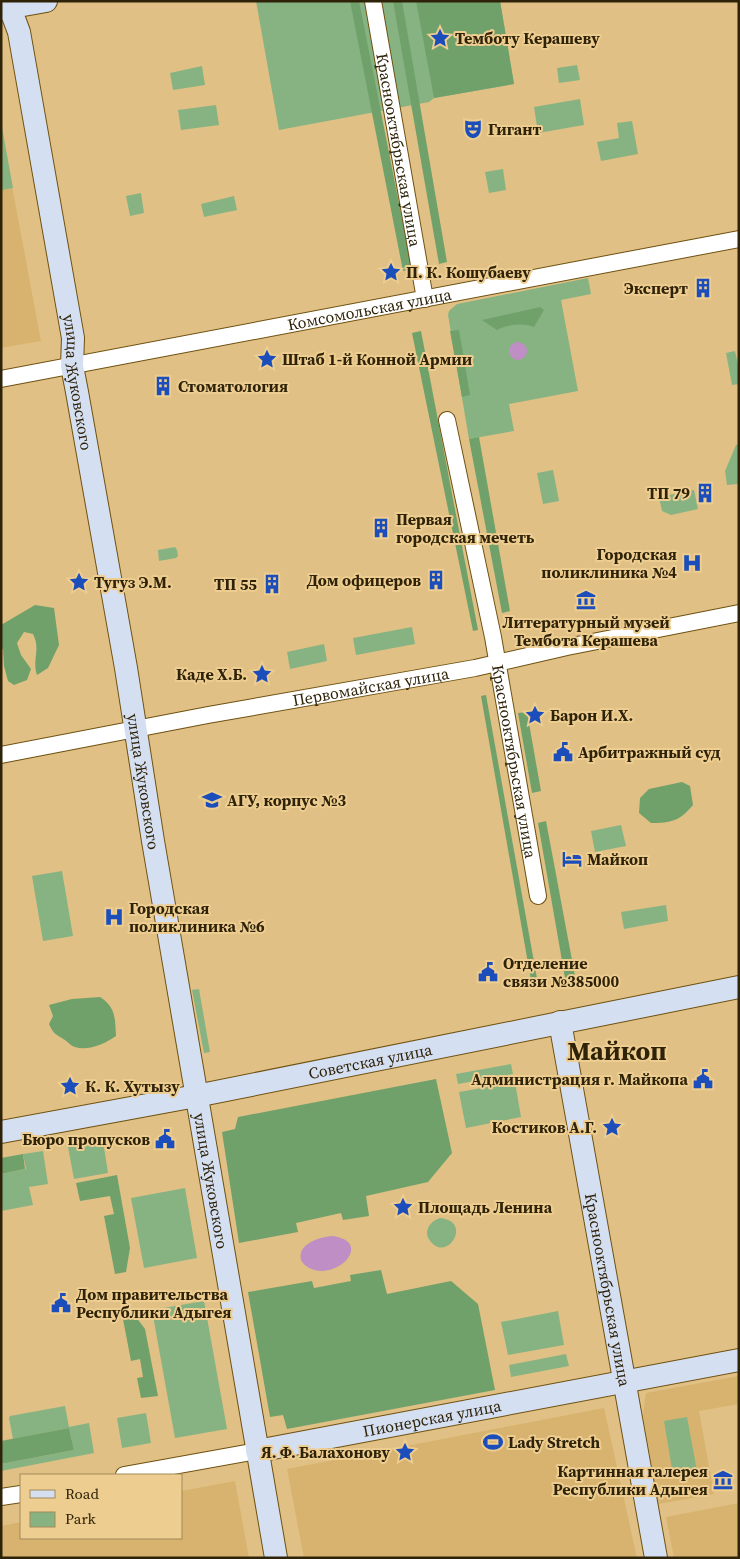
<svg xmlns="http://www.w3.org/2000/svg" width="740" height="1559" viewBox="0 0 740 1559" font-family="'Source Serif 4',serif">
	<rect width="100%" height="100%" fill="#e0c084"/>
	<g fill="#d7b36f">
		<path d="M1 127 41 341 1 348Z"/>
		<path d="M739 1376V1404L699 1411 714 1494 658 1504 643 1414 646 1393Z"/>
		<path d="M604 1408 637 1558H304L287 1469Z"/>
		<path d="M235 1481 249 1558H1V1526L21 1522V1538H181V1491Z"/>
		<path d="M739 1503V1558H674L666 1517Z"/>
	</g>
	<g fill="#87b383">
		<path d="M256 1H500L514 84 434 98 429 102 279 130Z"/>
		<path d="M577 65 580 80 559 83 557 68Z"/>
		<path d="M202 66 205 85 173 90 170 73Z"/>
		<path d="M580 99 584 125 538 133 534 107Z"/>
		<path d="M216 105 219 125 181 130 178 110Z"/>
		<path d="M632 121 638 154 601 161 597 142 619 138 617 123Z"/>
		<path d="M1 122 13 188 1 190Z"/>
		<path d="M503 169 506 190 489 193 485 172Z"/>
		<path d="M141 193 144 213 130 216 126 196Z"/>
		<path d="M234 196 237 210 204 217 201 204Z"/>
		<path d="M588 278 591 294 561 300 578 391 509 404 514 431 469 439 448 315 449 311 457 304Z"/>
		<path d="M735 351 739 369V384L732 385 726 353Z"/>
		<path d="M739 444V484L727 485 725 471 736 445Z"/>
		<path d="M553 470 559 501 543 504 537 473Z"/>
		<path d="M694 490 698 509 671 515 662 511 659 497Z"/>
		<path d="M175 547 177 550 178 556 176 558 159 561 158 550Z"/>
		<path d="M412 627 415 644 356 655 353 638Z"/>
		<path d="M324 644 327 661 290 669 287 652Z"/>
		<path d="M621 825 626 846 595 852 591 831Z"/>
		<path d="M62 871 73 936 43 941 32 876Z"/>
		<path d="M666 905 668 921 624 929 621 912Z"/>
		<path d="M199 989 210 1052 204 1053 192 990Z"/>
		<path d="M511 1064 513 1074 458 1084 456 1074Z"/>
		<path d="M515 1082 521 1117 466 1128 459 1092Z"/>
		<path d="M103 1141 108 1173 74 1179 68 1147Z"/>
		<path d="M43 1151 48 1184 29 1187 33 1205 1 1211V1174L26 1169 23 1154Z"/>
		<path d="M185 1188 197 1258 144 1268 131 1198Z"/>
		<path d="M440 1218C473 1221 448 1262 431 1242 422 1232 430 1221 440 1218Z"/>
		<path d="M204 1301 227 1429 175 1438 152 1310Z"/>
		<path d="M558 1311 564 1345 508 1355 501 1322Z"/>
		<path d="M566 1354 569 1366 511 1377 509 1365Z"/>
		<path d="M65 1406 69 1427 89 1423 94 1453 1 1471V1464L74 1450 69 1428 13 1439 9 1418 10 1416Z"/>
		<path d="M146 1413 151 1443 122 1448 117 1418Z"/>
		<path d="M687 1417 697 1471 673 1475 664 1421Z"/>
	</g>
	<g fill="#70a16b">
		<path d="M350 1H359L412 269 403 271Z"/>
		<path d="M393 1H402L447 262 439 264Z"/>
		<path d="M416 1H500L514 84 434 98Z"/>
		<path d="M540 307 544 310 534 327C523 323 508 324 497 330L482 320Z"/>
		<path d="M459 330 470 395 462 397 450 331Z"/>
		<path d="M421 331 478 630 473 631 412 333Z"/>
		<path d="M479 437 510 611 502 613 469 439Z"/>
		<path d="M35 605 54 608 59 645 48 668 37 675C32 659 41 650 33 634L24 632 17 643 21 655 31 669 27 680 14 685 8 681 4 666 3 649H1V625Z"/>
		<path d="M486 695 538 984 532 986 481 696Z"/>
		<path d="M527 712 541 791 532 793 518 713Z"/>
		<path d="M682 782 690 786 693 805C680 821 671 823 651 823L639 813 640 798 649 789Z"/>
		<path d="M546 821 575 976 565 978 538 823Z"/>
		<path d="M100 997C116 1007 115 1019 116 1036 105 1044 88 1051 75 1047 71 1046 69 1043 65 1040 56 1034 54 1035 49 1024L53 1016 49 1005 72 999Z"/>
		<path d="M436 1079 452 1153 428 1182 366 1196 369 1216 343 1220 341 1213 296 1223 298 1232 239 1243 222 1132 235 1129 238 1117Z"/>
		<path d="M23 1154 25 1169 1 1174V1158Z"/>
		<path d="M117 1175 130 1248 126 1272 115 1274 104 1216 114 1214 110 1196 80 1201 76 1183Z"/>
		<path d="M381 1270 387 1294 451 1281 478 1304 495 1390 287 1429 283 1415 270 1417 248 1292 312 1281 314 1288 351 1281 350 1275Z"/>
		<path d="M133 1313 145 1329 158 1396 141 1398 137 1378 143 1377 140 1359 131 1361 122 1314Z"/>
		<path d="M69 1428 74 1450 1 1464V1441Z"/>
	</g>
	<g fill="#be8ec4">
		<circle cx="518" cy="351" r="9"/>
		<path d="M332 1236C374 1241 338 1282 309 1268 306 1266 302 1263 301 1260 297 1243 321 1237 332 1236Z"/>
	</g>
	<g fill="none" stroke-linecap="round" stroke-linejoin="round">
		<defs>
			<g id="street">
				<path id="s1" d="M373 1 425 299"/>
				<path id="s2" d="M1 379 739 239"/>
				<path id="s3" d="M447 420 493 637 538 896"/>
				<path id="s4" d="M1 755 208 715 475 668 567 647 739 613"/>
				<path d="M124 1475 257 1451"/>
				<path d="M1 1497 21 1494"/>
			</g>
			<g id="secondary">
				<path id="s5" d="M10 8 19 32 73 338 72 366 77 392 126 668 153 841 276 1558"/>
				<path d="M1 9 46 1"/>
				<path id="s6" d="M560 1022 656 1558"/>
				<path id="s7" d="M1 1132 196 1096 739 987"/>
				<path id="s8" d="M257 1451 739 1360"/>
			</g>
		</defs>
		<use href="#street" stroke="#6e5111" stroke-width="18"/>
		<use href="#secondary" stroke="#6e5111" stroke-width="24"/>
		<use href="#street" stroke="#fff" stroke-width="16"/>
		<use href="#secondary" stroke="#d5dff2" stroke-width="22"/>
	</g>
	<defs>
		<symbol id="sight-bare" viewBox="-9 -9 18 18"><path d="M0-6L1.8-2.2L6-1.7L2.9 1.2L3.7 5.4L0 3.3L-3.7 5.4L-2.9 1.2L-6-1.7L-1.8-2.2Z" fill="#1b4ebb" stroke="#eecd90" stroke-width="2.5" paint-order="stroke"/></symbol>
		<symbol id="theatre-bare" viewBox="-9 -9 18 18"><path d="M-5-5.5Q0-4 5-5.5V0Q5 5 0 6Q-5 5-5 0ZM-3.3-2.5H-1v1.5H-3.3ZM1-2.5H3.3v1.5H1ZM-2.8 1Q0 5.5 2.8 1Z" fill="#1b4ebb" stroke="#eecd90" stroke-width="2.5" paint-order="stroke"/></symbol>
		<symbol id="building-bare" viewBox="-9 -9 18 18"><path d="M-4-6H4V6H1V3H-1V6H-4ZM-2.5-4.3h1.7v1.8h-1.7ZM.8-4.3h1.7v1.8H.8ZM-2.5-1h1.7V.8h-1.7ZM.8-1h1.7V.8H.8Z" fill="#1b4ebb" stroke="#eecd90" stroke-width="2.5" paint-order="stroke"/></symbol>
		<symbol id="hospital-bare" viewBox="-9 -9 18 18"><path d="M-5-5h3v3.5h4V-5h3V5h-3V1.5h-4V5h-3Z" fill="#1b4ebb" stroke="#eecd90" stroke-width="2.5" paint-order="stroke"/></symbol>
		<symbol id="museum-bare" viewBox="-9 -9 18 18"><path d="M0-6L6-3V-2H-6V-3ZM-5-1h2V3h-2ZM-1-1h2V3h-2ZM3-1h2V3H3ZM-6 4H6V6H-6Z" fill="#1b4ebb" stroke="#eecd90" stroke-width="2.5" paint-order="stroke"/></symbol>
		<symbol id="civic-bare" viewBox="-9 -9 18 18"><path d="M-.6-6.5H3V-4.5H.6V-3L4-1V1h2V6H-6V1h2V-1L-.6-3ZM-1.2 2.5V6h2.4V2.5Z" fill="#1b4ebb" stroke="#eecd90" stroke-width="2.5" paint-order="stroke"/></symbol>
		<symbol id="university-bare" viewBox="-9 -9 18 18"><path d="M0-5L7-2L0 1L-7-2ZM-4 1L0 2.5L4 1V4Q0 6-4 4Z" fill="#1b4ebb" stroke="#eecd90" stroke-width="2.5" paint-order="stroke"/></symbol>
		<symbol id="hotel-bare" viewBox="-9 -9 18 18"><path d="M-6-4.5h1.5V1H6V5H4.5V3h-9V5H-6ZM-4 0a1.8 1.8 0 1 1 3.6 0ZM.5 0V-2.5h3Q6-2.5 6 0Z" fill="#1b4ebb" stroke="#eecd90" stroke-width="2.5" paint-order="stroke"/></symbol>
		<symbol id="stadium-bare" viewBox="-9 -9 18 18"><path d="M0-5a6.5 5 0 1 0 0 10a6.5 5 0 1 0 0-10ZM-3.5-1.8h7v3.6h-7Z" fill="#1b4ebb" stroke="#eecd90" stroke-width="2.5" paint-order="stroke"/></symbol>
	</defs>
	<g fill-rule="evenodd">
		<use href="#sight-bare" x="426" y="24" width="28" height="28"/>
		<use href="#theatre-bare" x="459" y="115" width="28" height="28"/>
		<use href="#sight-bare" x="377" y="258" width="28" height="28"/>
		<use href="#building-bare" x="689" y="274" width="28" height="28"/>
		<use href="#sight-bare" x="253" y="345" width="28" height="28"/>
		<use href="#building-bare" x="149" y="372" width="28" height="28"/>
		<use href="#building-bare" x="691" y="479" width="28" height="28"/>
		<use href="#building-bare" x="367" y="514" width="28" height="28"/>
		<use href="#hospital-bare" x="678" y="549" width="28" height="28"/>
		<use href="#building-bare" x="422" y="566" width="28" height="28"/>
		<use href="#sight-bare" x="65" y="568" width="28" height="28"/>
		<use href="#building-bare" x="258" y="570" width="28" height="28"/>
		<use href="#museum-bare" x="572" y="586" width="28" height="28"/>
		<use href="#sight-bare" x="248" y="660" width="28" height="28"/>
		<use href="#sight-bare" x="521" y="701" width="28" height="28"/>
		<use href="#civic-bare" x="549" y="738" width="28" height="28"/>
		<use href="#university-bare" x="198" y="786" width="28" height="28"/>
		<use href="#hotel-bare" x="558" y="845" width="28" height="28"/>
		<use href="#hospital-bare" x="100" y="903" width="28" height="28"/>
		<use href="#civic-bare" x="474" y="958" width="28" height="28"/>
		<use href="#civic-bare" x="689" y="1065" width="28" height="28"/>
		<use href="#sight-bare" x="56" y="1072" width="28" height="28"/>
		<use href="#sight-bare" x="598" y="1113" width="28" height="28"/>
		<use href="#civic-bare" x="151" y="1125" width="28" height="28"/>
		<use href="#sight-bare" x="389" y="1193" width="28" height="28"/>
		<use href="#civic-bare" x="47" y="1289" width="28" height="28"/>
		<use href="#stadium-bare" x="479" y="1428" width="28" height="28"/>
		<use href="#sight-bare" x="391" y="1438" width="28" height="28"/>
		<use href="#museum-bare" x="709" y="1466" width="28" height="28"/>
	</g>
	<g text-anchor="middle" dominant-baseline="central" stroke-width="4" stroke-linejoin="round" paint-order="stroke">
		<g font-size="16" font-weight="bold" fill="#2e2208" stroke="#eecd90" text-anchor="start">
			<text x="455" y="38">Темботу Керашеву</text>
			<text x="488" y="129">Гигант</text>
			<text x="406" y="272">П. К. Кошубаеву</text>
			<text x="688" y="288" text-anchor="end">Эксперт</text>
			<text x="282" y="359">Штаб 1-й Конной Армии</text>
			<text x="178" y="386">Стоматология</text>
			<text x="690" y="493" text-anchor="end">ТП 79</text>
			<text x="396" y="519">Первая<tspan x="396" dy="18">городская мечеть</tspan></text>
			<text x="677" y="554" text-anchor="end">Городская<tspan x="677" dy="18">поликлиника №4</tspan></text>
			<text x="421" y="580" text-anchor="end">Дом офицеров</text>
			<text x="94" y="582">Тугуз Э.М.</text>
			<text x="257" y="584" text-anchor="end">ТП 55</text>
			<text x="586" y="622" text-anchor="middle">Литературный музей<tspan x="586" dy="18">Тембота Керашева</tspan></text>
			<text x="247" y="674" text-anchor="end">Каде Х.Б.</text>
			<text x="550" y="715">Барон И.Х.</text>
			<text x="578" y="752">Арбитражный суд</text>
			<text x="227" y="800">АГУ, корпус №3</text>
			<text x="587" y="859">Майкоп</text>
			<text x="129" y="908">Городская<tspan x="129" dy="18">поликлиника №6</tspan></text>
			<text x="503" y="963">Отделение<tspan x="503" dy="18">связи №385000</tspan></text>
			<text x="688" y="1079" text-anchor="end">Администрация г. Майкопа</text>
			<text x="85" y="1086">К. К. Хутызу</text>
			<text x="597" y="1127" text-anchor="end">Костиков А.Г.</text>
			<text x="150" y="1139" text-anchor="end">Бюро пропусков</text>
			<text x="418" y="1207">Площадь Ленина</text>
			<text x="76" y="1294">Дом правительства<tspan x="76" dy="18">Республики Адыгея</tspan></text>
			<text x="508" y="1442">Lady Stretch</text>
			<text x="390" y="1452" text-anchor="end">Я. Ф. Балахонову</text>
			<text x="708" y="1471" text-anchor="end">Картинная галерея<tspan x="708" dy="18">Республики Адыгея</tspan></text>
		</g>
		<g font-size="16" fill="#2e2208" stroke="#eecd90">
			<text stroke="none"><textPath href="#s1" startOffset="151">Краснооктябрьская улица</textPath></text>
			<text stroke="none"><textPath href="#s2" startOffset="375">Комсомольская улица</textPath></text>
			<text stroke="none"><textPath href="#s5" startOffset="381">улица Жуковского</textPath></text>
			<text stroke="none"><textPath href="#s4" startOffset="376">Первомайская улица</textPath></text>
			<text stroke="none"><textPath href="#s3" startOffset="348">Краснооктябрьская улица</textPath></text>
			<text stroke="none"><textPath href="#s5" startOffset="786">улица Жуковского</textPath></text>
			<text stroke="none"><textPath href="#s7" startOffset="376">Советская улица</textPath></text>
			<text stroke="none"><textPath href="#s5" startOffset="1191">улица Жуковского</textPath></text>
			<text stroke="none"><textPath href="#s6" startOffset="272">Краснооктябрьская улица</textPath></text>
			<text stroke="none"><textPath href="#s8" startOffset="178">Пионерская улица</textPath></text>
		</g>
		<g font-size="26" font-weight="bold" fill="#2e2208" stroke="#eecd90">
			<text x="617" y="1051">Майкоп</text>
		</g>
	</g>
	<rect width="740" height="1559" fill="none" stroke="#2e2208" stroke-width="5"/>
	<rect x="20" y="1474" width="162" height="65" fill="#eecd90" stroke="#a1895a"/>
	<rect x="30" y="1490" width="25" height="8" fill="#d5dff2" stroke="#a1895a"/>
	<text x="65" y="1499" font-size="15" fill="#2e2208">Road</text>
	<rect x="30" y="1512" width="25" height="15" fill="#87b383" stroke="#a1895a"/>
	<text x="65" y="1524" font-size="15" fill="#2e2208">Park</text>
</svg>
